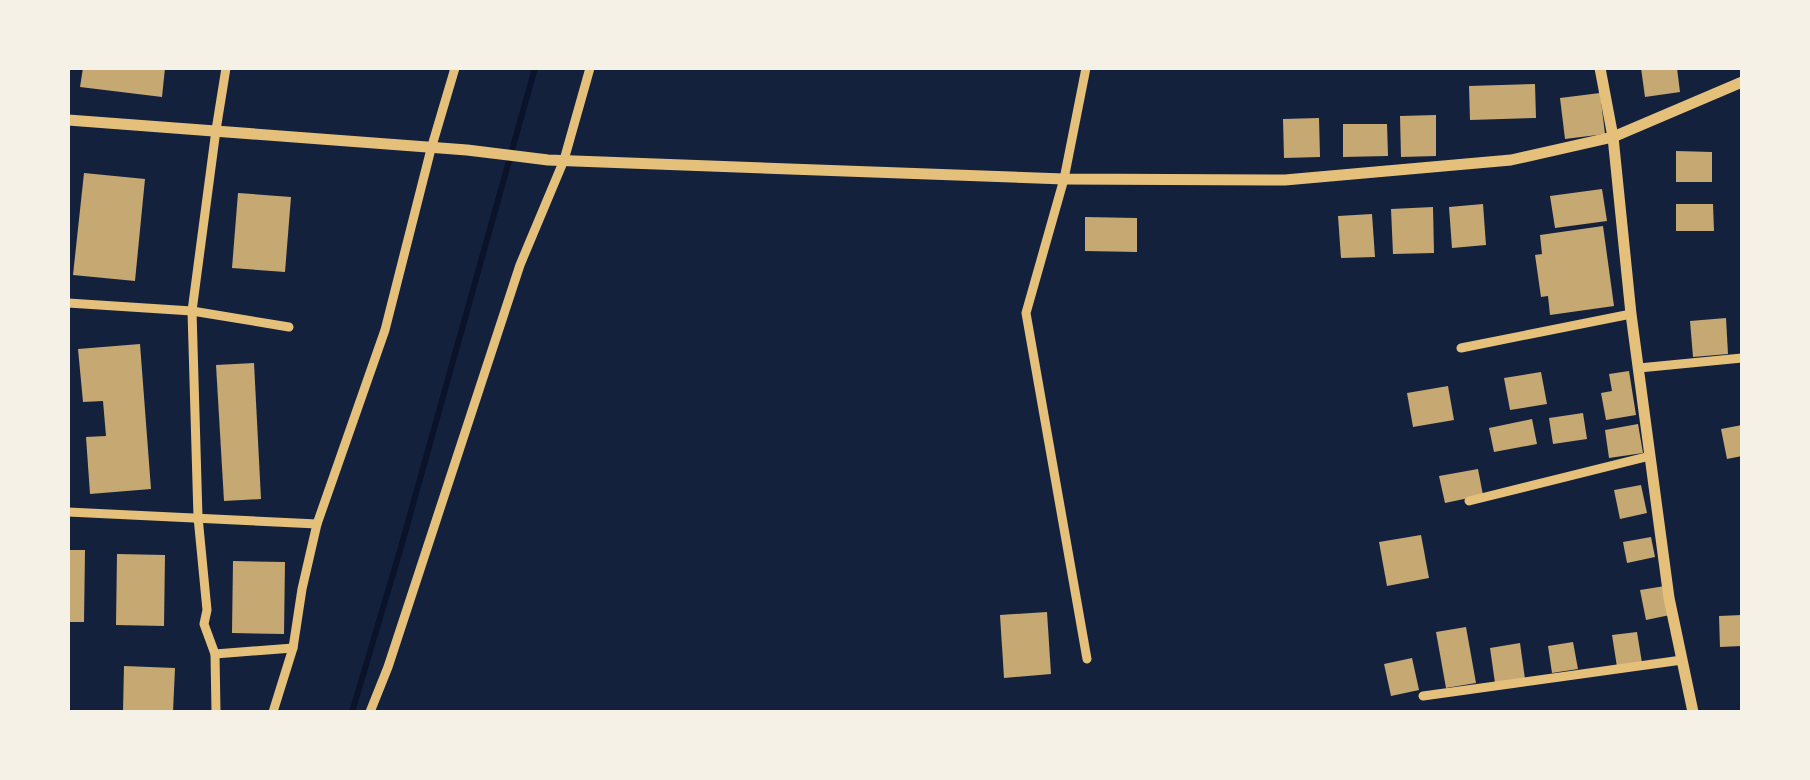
<svg xmlns="http://www.w3.org/2000/svg" width="1810" height="780" viewBox="0 0 1810 780" font-family="'Crimson Pro',serif">
	<rect width="100%" height="100%" fill="#14213d"/>
	<g fill="none" stroke-linecap="round" stroke-linejoin="round">
		<path stroke="#0b132b" stroke-width="6" d="M352 712 399 554 535 68"/>
	</g>
	<g fill="#c6a872">
		<path d="M83 68H165L162 97 80 87Z"/>
		<path d="M1641 68H1677L1680 92 1645 97Z"/>
		<path d="M1535 84 1536 118 1470 120 1469 86Z"/>
		<path d="M1600 93 1605 134 1565 139 1560 98Z"/>
		<path d="M1436 115V156L1401 157 1400 116Z"/>
		<path d="M1319 118 1320 157 1284 158 1283 119Z"/>
		<path d="M1343 124H1387L1388 156 1343 157Z"/>
		<path d="M1676 151 1712 152V182H1676Z"/>
		<path d="M84 173 145 179 135 281 73 275Z"/>
		<path d="M1602 189 1607 221 1555 228 1550 196Z"/>
		<path d="M238 193 291 197 285 272 232 268Z"/>
		<path d="M1483 204 1486 245 1452 248 1449 207Z"/>
		<path d="M1676 204H1713L1714 231H1676Z"/>
		<path d="M1433 207 1434 253 1393 254 1391 209Z"/>
		<path d="M1372 214 1375 257 1341 258 1338 216Z"/>
		<path d="M1085 217 1137 218V252L1085 251Z"/>
		<path d="M1603 226 1614 306 1550 315 1548 296 1541 297 1535 255 1542 254 1540 235Z"/>
		<path d="M1726 318 1728 354 1693 357 1690 321Z"/>
		<path d="M140 344 151 489 90 494 86 437 106 436 103 401 83 402 78 349Z"/>
		<path d="M254 363 261 499 224 501 216 365Z"/>
		<path d="M1629 371 1636 415 1606 420 1601 393 1612 391 1609 374Z"/>
		<path d="M1541 372 1547 404 1510 410 1504 378Z"/>
		<path d="M1448 386 1454 420 1413 427 1407 393Z"/>
		<path d="M1583 413 1587 439 1553 444 1549 418Z"/>
		<path d="M1532 419 1537 444 1494 452 1489 428Z"/>
		<path d="M1638 424 1643 453 1609 458 1605 430Z"/>
		<path d="M1742 425V456L1727 459 1721 429Z"/>
		<path d="M1478 469 1483 495 1445 503 1439 476Z"/>
		<path d="M1641 485 1647 513 1620 519 1614 490Z"/>
		<path d="M1421 535 1429 578 1387 586 1379 542Z"/>
		<path d="M1651 537 1655 557 1627 563 1623 542Z"/>
		<path d="M68 550H85L84 622H68Z"/>
		<path d="M117 554 165 555 164 626 116 625Z"/>
		<path d="M233 561 285 562 284 634 232 633Z"/>
		<path d="M1665 586 1670 615 1646 620 1640 590Z"/>
		<path d="M1047 612 1051 674 1004 678 1000 615Z"/>
		<path d="M1742 615V646L1720 647 1719 616Z"/>
		<path d="M1466 627 1476 683 1446 688 1436 632Z"/>
		<path d="M1637 632 1642 663 1617 667 1612 635Z"/>
		<path d="M1573 642 1578 669 1552 673 1548 646Z"/>
		<path d="M1520 643 1525 679 1495 683 1490 648Z"/>
		<path d="M1412 658 1419 690 1391 696 1384 664Z"/>
		<path d="M124 666 175 668 173 712H123Z"/>
	</g>
	<g fill="none" stroke-linecap="round" stroke-linejoin="round">
		<g stroke="#e5c07b" stroke-width="9">
			<path d="M1086 68 1064 179 1026 313 1087 659"/>
			<path d="M68 303 192 311 289 327"/>
			<path d="M1461 348 1631 314"/>
			<path d="M1639 368 1742 358"/>
			<path d="M1469 501 1650 456"/>
			<path d="M68 512 317 524"/>
			<path d="M215 654 293 648"/>
			<path d="M1423 696 1682 660"/>
			<path d="M216 712 215 654 204 624 207 610 198 517 192 311 216 130 226 68"/>
			<path d="M273 712 293 648 302 589 317 524 385 330 431 149 455 68"/>
			<path d="M370 712 388 667 520 265 564 160 590 68"/>
		</g>
		<g stroke="#e5c07b" stroke-width="11">
			<path d="M1600 68 1613 137 1631 314 1669 598 1693 712"/>
			<path d="M68 120 467 150 548 160 1064 179 1285 180 1511 160 1613 137 1742 82"/>
		</g>
	</g>
	<rect width="1810" height="780" fill="none" stroke="#f6f1e7" stroke-width="140"/>
</svg>
